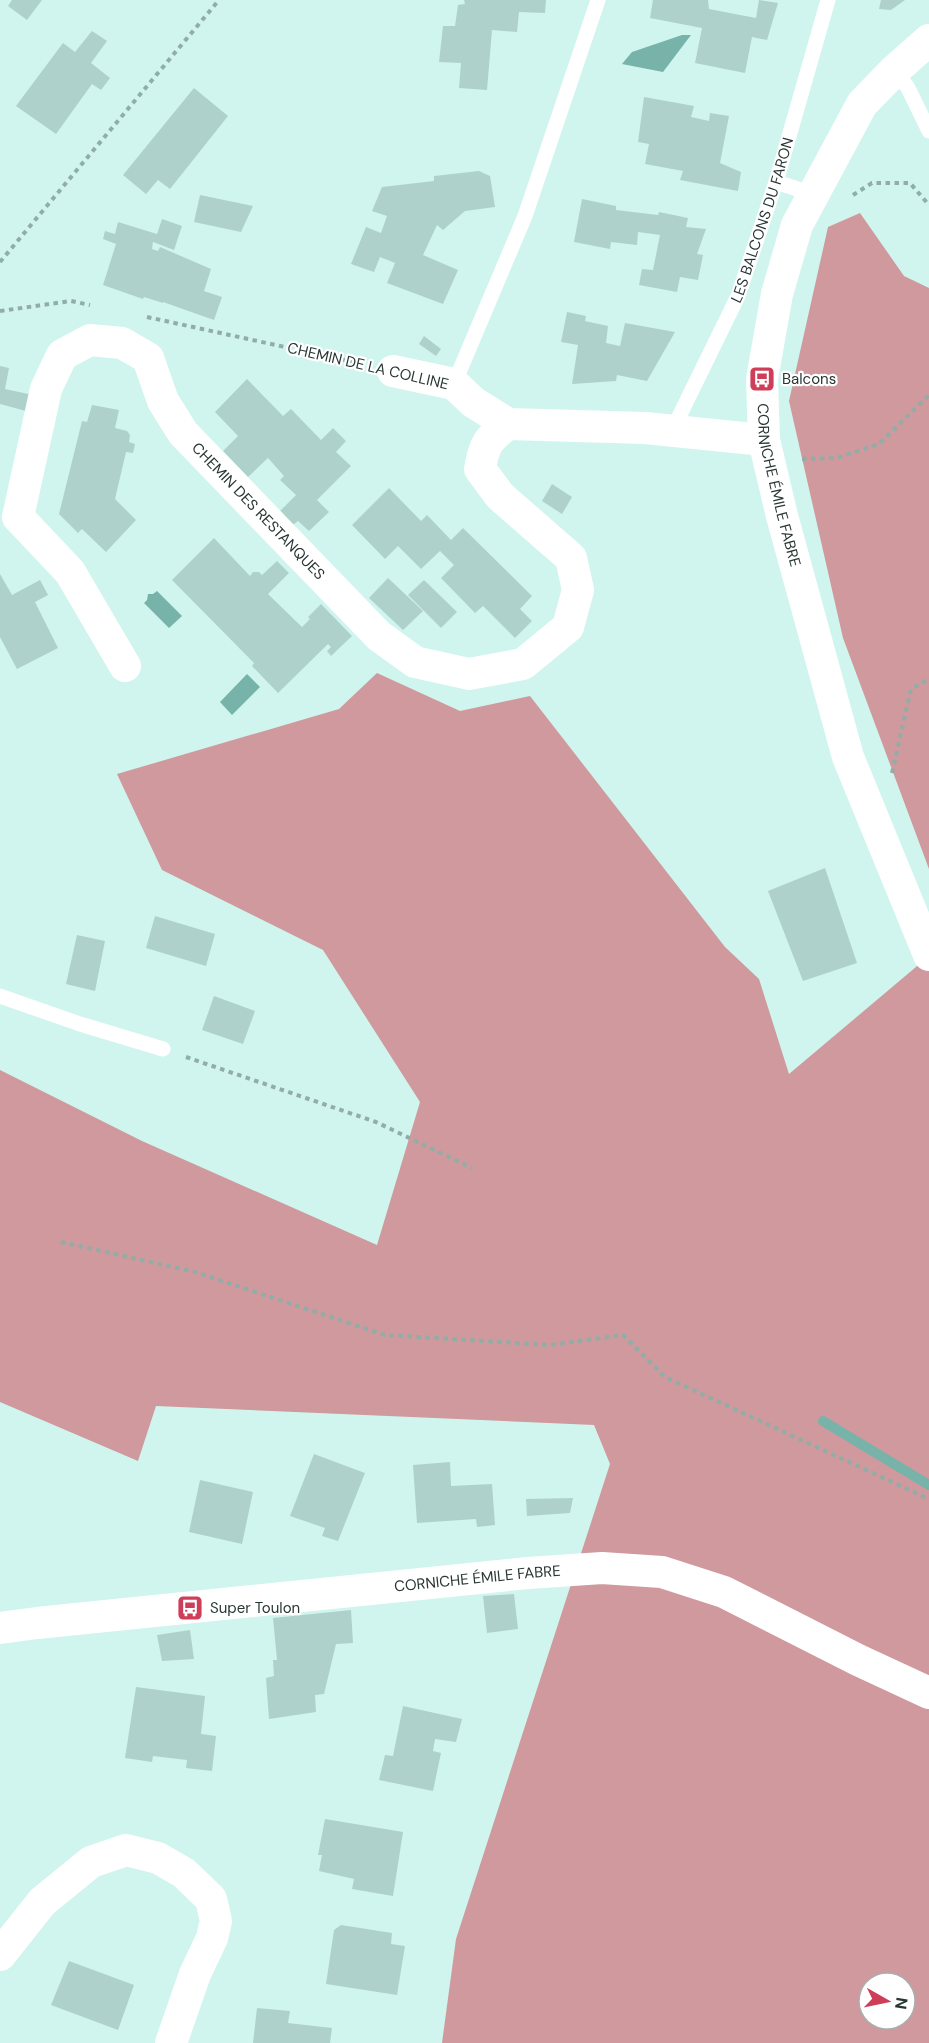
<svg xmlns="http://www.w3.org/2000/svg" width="929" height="2043" viewBox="0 0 929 2043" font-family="'DM Sans',sans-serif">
	<rect width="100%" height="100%" fill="#d0f5ee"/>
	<g fill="#cf999d" fill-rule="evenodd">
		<path d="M860 213 904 276 929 288V869L843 638 789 401 828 227Z"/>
		<path d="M377 673 460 711 530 696 725 947 759 979 789 1074 929 956V2043H442L456 1939 610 1464 594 1425 156 1406 138 1461 0 1402V1070L142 1141 377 1245 420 1102 323 950 162 870 117 774 339 709ZM869 1983H905V2019H869Z"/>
	</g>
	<g fill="#77b3a9">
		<path d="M682 35H691L663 72 622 64 632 52Z"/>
		<path d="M157 591 182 616 169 628 144 603 147 600 148 594H153Z"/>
		<path d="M247 674 260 687 232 715 220 702Z"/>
	</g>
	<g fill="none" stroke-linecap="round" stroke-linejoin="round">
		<path stroke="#77b3a9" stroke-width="10" d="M823 1421 929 1485"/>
	</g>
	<g fill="#aed2cb">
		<path d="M12 0H42L27 20 8 6Z"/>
		<path d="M464 0H546L545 13 519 12 517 32 492 30 487 90 459 88 461 63 439 62 443 26H455L458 5 465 4Z"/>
		<path d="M653 0H708L709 9 756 18 759 0 778 3 767 40 752 37 745 73 695 63 702 28 650 18Z"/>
		<path d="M881 0H905L891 10 879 9Z"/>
		<path d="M92 31 107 41 91 63 110 78 101 90 92 84 56 134 16 106 63 43 75 52Z"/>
		<path d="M194 88 228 116 170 189 158 180 146 194 123 175Z"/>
		<path d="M644 97 694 106 691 117 709 121 710 113 729 116 720 163 741 172 738 191 680 180 683 171 645 164 649 144 638 142Z"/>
		<path d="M479 171 490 176 495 207 465 211 443 230 437 225 423 255 458 270 443 304 387 283 395 263 380 257 374 272 351 264 366 227 381 233 387 216 372 211 382 187 434 181V176Z"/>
		<path d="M200 195 253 206 241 232 194 222Z"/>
		<path d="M582 199 616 206V210L658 215 659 212 688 218 686 227 706 229 697 254 703 255 698 280 680 277 677 292 639 285 642 269 653 270 660 235 638 232 637 245 611 242 610 249 574 242Z"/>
		<path d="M162 219 182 226 174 250 153 242 152 249 158 251 160 247 211 269 204 291 222 297 214 320 163 302V303L144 297 143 299 103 285 116 244 103 239 105 231 115 234 118 222 157 234Z"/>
		<path d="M567 312 586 316 585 321 608 326 606 343 620 346 625 323 675 332 647 381 617 375 616 381 572 384 578 345 561 342Z"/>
		<path d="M424 336 441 349 436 356 419 344Z"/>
		<path d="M0 366 9 368 5 389 33 395 26 411 0 404Z"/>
		<path d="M247 379 283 416 291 409 321 440 333 428 346 441 336 452 351 466 317 500 329 512 309 531 298 521 290 527 277 514 296 495 280 480 284 476 268 458 248 477 223 451 238 436 215 412Z"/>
		<path d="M92 405 119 410 115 428 127 431 130 435 129 442 135 444 133 453 126 452 115 499 136 520 106 552 82 529 78 533 59 514 82 421 87 422Z"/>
		<path d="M552 484 572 497 562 514 542 501Z"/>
		<path d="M389 488 421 521 427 515 451 540 463 528 532 596 520 609 532 621 515 638 483 606 475 613 441 578 454 565 440 551 421 569 398 546 385 559 352 525Z"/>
		<path d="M214 538 250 576 253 572H259L262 575 277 561 289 573 268 594 302 627 310 619 308 617 321 604 352 636 331 656 327 651 331 647 328 644 278 693 252 666 254 663 172 580Z"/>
		<path d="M0 574 12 595 40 580 48 595 35 602 58 648 17 669 0 637Z"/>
		<path d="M388 578 423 611 403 630 369 598Z"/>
		<path d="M424 580 457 612 441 628 408 595Z"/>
		<path d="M825 868 857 963 803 981 768 891Z"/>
		<path d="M155 916 215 934 206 966 146 948Z"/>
		<path d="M77 935 105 941 95 991 66 984Z"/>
		<path d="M214 996 255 1011 243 1044 202 1030Z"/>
		<path d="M314 1454 365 1473 338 1541 322 1536 325 1528 290 1516Z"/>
		<path d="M450 1462 451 1486 492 1484 495 1525 477 1527 476 1519 417 1523 413 1465Z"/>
		<path d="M200 1480 253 1492 242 1544 189 1532Z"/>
		<path d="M573 1498 570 1513 527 1516 526 1499Z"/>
		<path d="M514 1594 518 1629 487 1633 483 1596Z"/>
		<path d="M351 1610 353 1643 336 1644 324 1694 315 1695 316 1712 269 1719 266 1678 274 1676 273 1660H277L273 1618Z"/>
		<path d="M190 1630 194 1659 162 1661 157 1635Z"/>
		<path d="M136 1687 205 1696 201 1734 216 1736 212 1771 186 1768 187 1760 153 1756 152 1762 125 1758Z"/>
		<path d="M403 1706 462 1719 456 1742 435 1739 433 1751 441 1753 433 1791 379 1780 385 1755 393 1756Z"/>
		<path d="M325 1819 403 1832 393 1896 352 1889 354 1879 319 1871 322 1855H318Z"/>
		<path d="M341 1925 392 1933 391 1944 405 1946 397 1995 326 1984 334 1930Z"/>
		<path d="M69 1961 134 1985 118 2030 51 2005Z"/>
		<path d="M257 2008 290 2011 288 2023 332 2028 330 2043H253Z"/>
	</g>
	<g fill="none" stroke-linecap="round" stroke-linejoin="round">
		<g stroke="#91ada8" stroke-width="4" stroke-dasharray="4.5 4.5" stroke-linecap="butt">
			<path d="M853 195 872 183H910L929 205"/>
			<path d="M0 262 219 0"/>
			<path d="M0 311 71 301 90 305"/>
			<path d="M147 317 363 364"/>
			<path d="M802 459 837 458 879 444 929 395"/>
			<path d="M892 773 911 689 929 679"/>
			<path d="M186 1057 376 1122 472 1168"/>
			<path d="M61 1242 195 1272 385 1335 550 1345 623 1335 665 1377 929 1499"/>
		</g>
		<g stroke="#fff" stroke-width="15">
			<path d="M895 70 908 88 929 131"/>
			<path d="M776 182 813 194"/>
			<path d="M454 384 525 216 598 0"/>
			<path id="s1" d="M672 431 738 296 776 182 828 0"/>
			<path d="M0 996 80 1024 163 1049"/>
		</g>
		<g stroke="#fff" stroke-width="32">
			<path id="s2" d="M929 40 895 70 862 104 797 225 777 294 762 379 764 440 782 516 848 757 929 955"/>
			<path d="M393 371 454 384 473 402 508 424 645 428 764 440"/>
			<path id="s3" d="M125 666 70 572 18 517 46 389 62 355 90 340 122 343 148 358 163 401 183 433 379 636 415 662 469 674 523 664 568 627 578 590 571 558 500 496 480 469C484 444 488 439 508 424"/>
			<path id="s4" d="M0 1628 37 1623 528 1573 602 1568 662 1572 724 1592 858 1660 929 1693"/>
			<path d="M0 1955 42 1902 91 1862 126 1850 158 1858 184 1873 211 1899 216 1921 212 1938 195 1974 171 2043"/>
		</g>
	</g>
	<defs>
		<symbol id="bus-square" viewBox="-11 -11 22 22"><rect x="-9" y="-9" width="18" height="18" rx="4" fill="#ce3e59" stroke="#fff"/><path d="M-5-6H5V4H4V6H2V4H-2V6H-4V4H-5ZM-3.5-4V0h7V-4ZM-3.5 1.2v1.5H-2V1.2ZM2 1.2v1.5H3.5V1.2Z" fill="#fff"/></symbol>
	</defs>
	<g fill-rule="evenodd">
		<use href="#bus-square" x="747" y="364" width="30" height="30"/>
		<use href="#bus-square" x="175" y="1593" width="30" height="30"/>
	</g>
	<g text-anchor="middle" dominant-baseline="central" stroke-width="4.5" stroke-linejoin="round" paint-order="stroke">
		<g font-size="15" fill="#293734" stroke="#fff">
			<text stroke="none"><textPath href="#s1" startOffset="230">LES BALCONS DU FARON</textPath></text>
			<text transform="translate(368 366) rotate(13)">CHEMIN DE LA COLLINE</text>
			<text stroke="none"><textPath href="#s2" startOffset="496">CORNICHE ÉMILE FABRE</textPath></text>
			<text stroke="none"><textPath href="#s3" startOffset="639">CHEMIN DES RESTANQUES</textPath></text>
			<text stroke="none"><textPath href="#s4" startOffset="480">CORNICHE ÉMILE FABRE</textPath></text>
		</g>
		<g font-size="15" fill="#293734" stroke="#fff" text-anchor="start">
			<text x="782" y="379">Balcons</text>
			<text x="210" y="1608">Super Toulon</text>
		</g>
	</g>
	<g transform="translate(887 2001) rotate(99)"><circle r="28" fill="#ffffff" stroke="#a9afae" stroke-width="1.5"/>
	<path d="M0-4.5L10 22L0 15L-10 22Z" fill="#ce3e59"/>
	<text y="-9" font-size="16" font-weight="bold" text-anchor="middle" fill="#293734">N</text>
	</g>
</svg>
